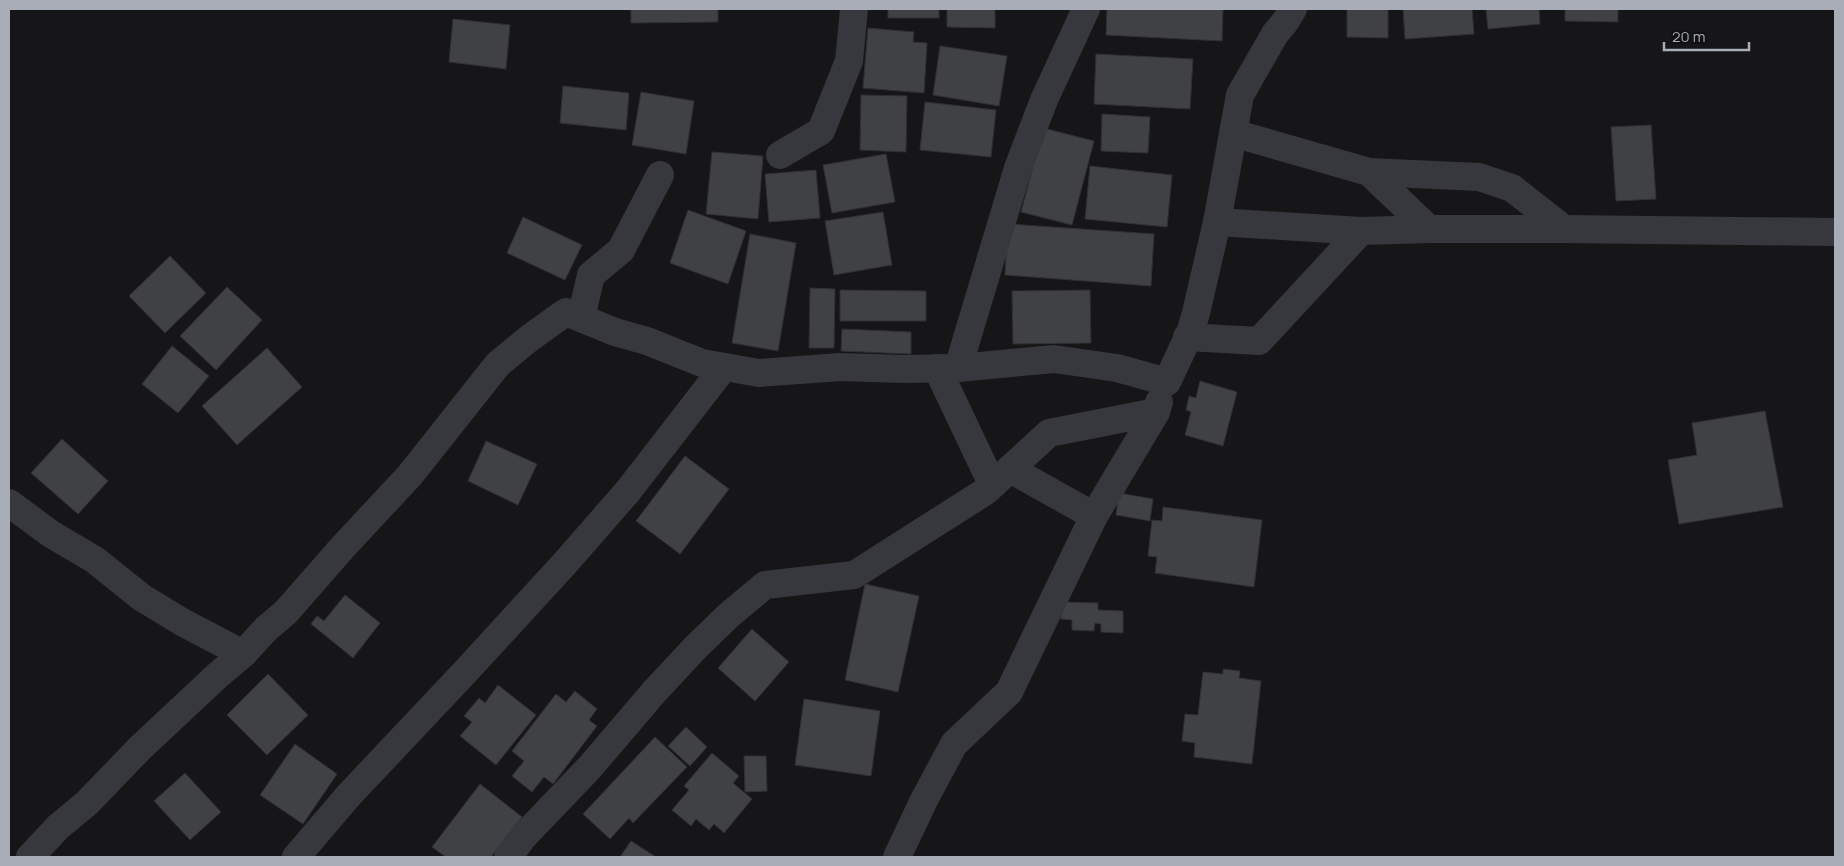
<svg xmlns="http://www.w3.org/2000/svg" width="1844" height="866" viewBox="0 0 1844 866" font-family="Manrope,sans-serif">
	<rect width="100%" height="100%" fill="#161618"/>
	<g fill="#404145" stroke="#303034">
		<path d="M631 9H718V22L631 23Z"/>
		<rect x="888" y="9" width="51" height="9"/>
		<path d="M947 9H995V28L947 27Z"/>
		<path d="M1107 9H1223L1222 41 1106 35Z"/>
		<path d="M1347 9H1388V38L1347 37Z"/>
		<path d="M1403 9H1472L1474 34 1405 39Z"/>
		<path d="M1486 9H1539L1540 24 1488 29Z"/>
		<path d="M1565 9H1618V22L1565 21Z"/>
		<path d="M453 19 510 25 506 69 449 62Z"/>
		<path d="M868 28 914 32 913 42 927 43 924 93 863 88Z"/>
		<path d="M940 46 1007 56 999 106 933 95Z"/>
		<path d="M1096 54 1193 59 1190 109 1094 104Z"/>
		<path d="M563 86 629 93 626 130 560 123Z"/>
		<path d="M641 92 694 101 686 154 632 145Z"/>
		<path d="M861 95 907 96 906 152 860 150Z"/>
		<path d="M925 102 996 110 991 157 920 150Z"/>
		<path d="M1102 114 1150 117 1148 153 1101 151Z"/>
		<path d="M1651 125 1656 199 1616 201 1611 127Z"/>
		<path d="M1043 128 1094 141 1072 225 1021 212Z"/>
		<path d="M712 152 763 156 758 219 706 214Z"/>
		<path d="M886 154 895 202 832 213 823 165Z"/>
		<path d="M1090 166 1172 175 1167 227 1085 219Z"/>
		<path d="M816 170 820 218 769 222 765 174Z"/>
		<path d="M688 210 746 231 728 284 670 263Z"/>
		<path d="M883 212 892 265 834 275 825 221Z"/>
		<path d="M523 217 582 245 565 280 507 253Z"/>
		<path d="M1008 224 1154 234 1151 286 1005 275Z"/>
		<path d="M750 234 796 243 778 351 732 343Z"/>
		<path d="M170 256 206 293 165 333 129 296Z"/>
		<path d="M227 287 262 320 216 370 180 336Z"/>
		<path d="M810 288 835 289 834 348H809Z"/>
		<path d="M840 290 926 291V321H840Z"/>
		<path d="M1090 290 1091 343 1013 344 1012 291Z"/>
		<path d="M842 329 911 332V354L841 351Z"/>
		<path d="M172 346 209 376 178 413 142 384Z"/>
		<path d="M267 348 302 387 237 445 202 406Z"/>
		<path d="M1200 381 1237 392 1223 446 1185 435 1191 412 1186 410 1189 396 1196 398Z"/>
		<path d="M1765 411 1783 507 1679 524 1668 460 1697 455 1692 423Z"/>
		<path d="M62 439 108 481 78 514 31 473Z"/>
		<path d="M486 441 537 464 518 505 468 481Z"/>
		<path d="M685 456 729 489 680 554 636 521Z"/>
		<path d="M1119 493 1153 499 1150 521 1116 515Z"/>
		<path d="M1163 507 1262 520 1254 587 1155 573 1157 557 1148 556 1152 520 1162 521Z"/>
		<path d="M865 584 919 596 898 692 845 680Z"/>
		<path d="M345 595 380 623 353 658 311 624 317 616 324 621Z"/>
		<path d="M1061 602 1098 603V610L1123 611V633L1101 632V624L1095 623 1094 631 1072 630V620L1061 619Z"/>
		<path d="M752 629 789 662 755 701 718 668Z"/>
		<path d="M1223 669 1240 671 1239 678 1261 681 1252 764 1194 757 1195 743 1182 741 1185 714 1198 715 1203 672 1223 674Z"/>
		<path d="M268 674 308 715 267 755 227 715Z"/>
		<path d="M498 685 536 715 496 765 460 736 472 722 464 716 479 698 485 703Z"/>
		<path d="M575 691 597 709 589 720 597 726 553 784 544 777 532 792 512 776 524 761 512 751 556 694 566 702Z"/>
		<path d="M804 699 880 711 871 776 795 765Z"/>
		<path d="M686 727 707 747 690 766 668 746Z"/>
		<path d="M655 737 687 767 633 823 629 818 610 839 583 814Z"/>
		<path d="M295 744 337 774 303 824 260 795Z"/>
		<path d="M712 753 739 776 733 783 752 799 724 833 714 824 709 830 696 819 691 826 672 810 689 790 684 786Z"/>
		<path d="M744 756H766L767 791 745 792Z"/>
		<path d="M185 773 221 812 190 840 154 801Z"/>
		<path d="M480 784 522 817 491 857H446L432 847Z"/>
		<path d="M631 841 656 857H620Z"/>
	</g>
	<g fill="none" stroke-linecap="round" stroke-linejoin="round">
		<g stroke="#37383d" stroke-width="28">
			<path d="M1233 133 1369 172 1429 229 1361 231"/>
			<path d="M780 155 821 131 849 61 854 9"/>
			<path d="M1369 172 1479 177 1512 188 1564 229H1429"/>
			<path d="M1564 229 1835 232"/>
			<path d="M581 318 591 275 621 250 660 175"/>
			<path d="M1187 337 1259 341 1361 231 1217 222"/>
			<path d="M937 368 992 484"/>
			<path d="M958 368 1018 168 1044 100 1086 9"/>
			<path d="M1010 469 1094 516"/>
			<path d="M9 503 51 534 95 560 141 597 182 622 243 654"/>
			<path d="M30 857 58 827 87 803 140 748 218 675 243 654 266 629 286 612 342 548 410 475 498 364 531 337 566 312 615 332 647 341 702 363 759 373 840 367 904 369 958 368 1054 359 1117 368 1167 382 1190 333 1196 313 1217 222 1240 95 1275 34 1285 22 1293 9"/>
			<path d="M296 857 349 795 466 671 566 562 628 491 724 367"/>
			<path d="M508 857 523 837 590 767 654 692 695 648 729 615 765 585 854 575 986 491 1049 433 1156 412"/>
			<path d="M897 857 924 800 954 744 1009 692 1094 516 1156 412 1159 402"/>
		</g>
	</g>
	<rect width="1844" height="866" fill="none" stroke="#a8adb8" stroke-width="20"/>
	<path d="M1664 42v8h85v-8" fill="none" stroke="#a8adb8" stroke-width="2.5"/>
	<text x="1672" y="42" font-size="15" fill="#a8adb8" stroke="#111113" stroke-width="4" paint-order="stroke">20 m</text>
</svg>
